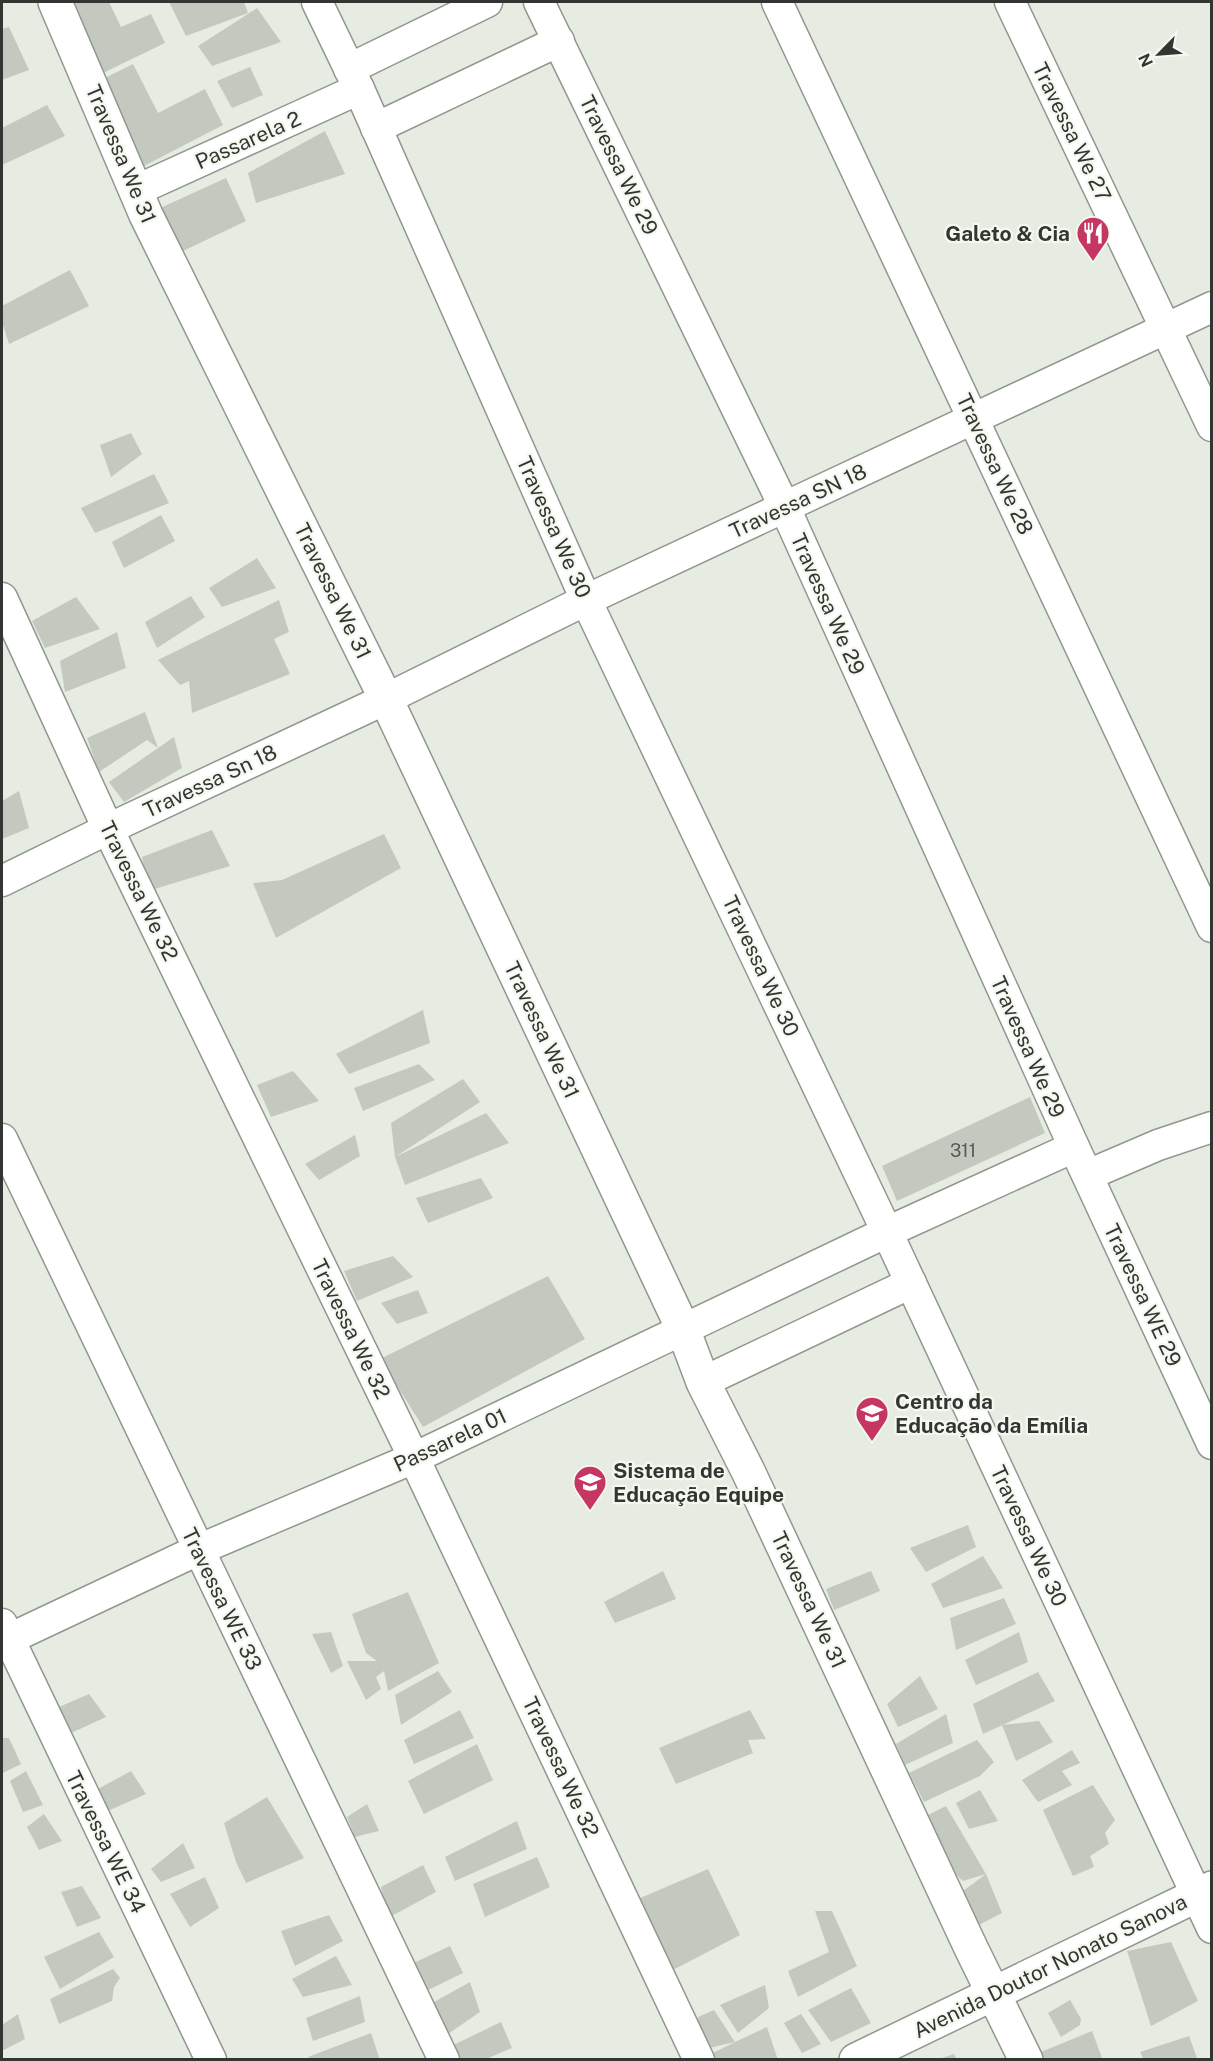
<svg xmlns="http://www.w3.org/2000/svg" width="1213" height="2061" viewBox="0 0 1213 2061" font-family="'Public Sans',sans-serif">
	<rect width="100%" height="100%" fill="#e7ece3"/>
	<g fill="#c4c9c0">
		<path d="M73 2H109L121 27 151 14 165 43 101 74Z"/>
		<path d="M169 2H244L248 13 186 36Z"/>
		<path d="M257 8 281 42 212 66 198 46Z"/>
		<path d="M9 27 29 70 2 80V29Z"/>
		<path d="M133 64 158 113 205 89 223 125 144 166 101 80Z"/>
		<path d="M250 67 263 95 232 108 217 81Z"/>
		<path d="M47 105 65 136 2 165V128Z"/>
		<path d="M325 131 345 174 256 203 248 173Z"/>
		<path d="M226 178 246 221 179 253 158 209Z"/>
		<path d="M70 270 89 306 9 344 2 322V306Z"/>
		<path d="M131 433 142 454 111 477 100 445Z"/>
		<path d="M154 474 169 503 95 533 81 508Z"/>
		<path d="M161 515 175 541 124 568 112 542Z"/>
		<path d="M257 558 276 588 222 607 209 588Z"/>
		<path d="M191 596 205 617 157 648 145 622Z"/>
		<path d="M76 597 100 629 45 648 32 621Z"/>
		<path d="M279 600 289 632 274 639 290 674 192 713 189 681 180 685 158 660Z"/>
		<path d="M117 632 126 668 65 692 60 661Z"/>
		<path d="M145 712 158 748 174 737 182 768 124 802 109 782 158 748 147 740 99 772 87 738Z"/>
		<path d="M19 791 29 828 2 839V801Z"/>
		<path d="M212 830 230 866 148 891 142 857Z"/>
		<path d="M384 834 401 868 276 938 253 883 282 880Z"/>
		<path d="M423 1010 430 1043 349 1074 336 1054Z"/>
		<path d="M419 1064 435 1080 363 1111 354 1088Z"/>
		<path d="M293 1071 319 1101 271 1117 257 1085Z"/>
		<path d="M463 1079 480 1102 395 1157 486 1113 509 1143 405 1185 395 1157 391 1123Z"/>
		<path d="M1030 1097 1045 1133 897 1201 882 1166Z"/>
		<path d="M355 1135 360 1156 319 1180 305 1164Z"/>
		<path d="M481 1178 493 1198 428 1223 416 1198Z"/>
		<path d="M393 1256 413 1277 357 1301 344 1271Z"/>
		<path d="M548 1276 585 1339 423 1427 380 1359Z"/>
		<path d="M418 1290 428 1313 397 1324 381 1303Z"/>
		<path d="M968 1525 976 1547 926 1572 910 1548Z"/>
		<path d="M983 1556 1003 1588 943 1608 931 1584Z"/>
		<path d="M663 1571 676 1599 615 1623 604 1602Z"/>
		<path d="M871 1571 880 1591 834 1610 826 1589Z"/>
		<path d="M408 1592 439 1663 388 1691 384 1671 376 1677 381 1689 366 1700 347 1661H377L366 1653 352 1614Z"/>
		<path d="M1004 1598 1016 1624 956 1650 950 1618Z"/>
		<path d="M331 1632 343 1666 331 1673 312 1634Z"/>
		<path d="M1019 1632 1028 1662 976 1685 965 1660Z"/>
		<path d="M438 1671 452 1692 401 1725 395 1695Z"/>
		<path d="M1038 1672 1055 1701 983 1734 973 1704Z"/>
		<path d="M920 1676 938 1709 898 1727 887 1704Z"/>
		<path d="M89 1694 106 1717 69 1734 59 1707Z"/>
		<path d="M460 1710 474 1738 414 1764 404 1740Z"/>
		<path d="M750 1710 766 1739 748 1740 753 1753 676 1784 659 1748Z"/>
		<path d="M946 1714 953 1743 905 1765 896 1744Z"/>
		<path d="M1039 1721 1053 1742 1016 1761 1002 1725Z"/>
		<path d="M2 1738H9L21 1764 3 1773 2 1769Z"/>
		<path d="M977 1740 994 1762 980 1776 924 1802 909 1773Z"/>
		<path d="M477 1744 493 1780 424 1814 408 1781Z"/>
		<path d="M1072 1750 1080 1763 1062 1771 1072 1785 1038 1802 1022 1780Z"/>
		<path d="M26 1771 43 1805 23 1812 10 1781Z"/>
		<path d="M131 1771 146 1794 99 1815 87 1795Z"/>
		<path d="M1093 1785 1115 1820 1105 1833 1109 1844 1090 1856 1094 1867 1073 1876 1043 1810Z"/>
		<path d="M980 1790 998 1821 969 1829 956 1803Z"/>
		<path d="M267 1797 304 1858 246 1883 236 1862 224 1823Z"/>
		<path d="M367 1804 379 1831 355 1837 347 1817Z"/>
		<path d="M946 1806 986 1874 1002 1913 977 1926 959 1894 986 1874 963 1881 950 1869 922 1818Z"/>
		<path d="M44 1814 62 1841 39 1850 27 1827Z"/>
		<path d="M517 1821 527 1849 455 1881 445 1857Z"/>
		<path d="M183 1843 195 1868 161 1882 151 1869Z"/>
		<path d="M537 1857 550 1887 485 1917 473 1884Z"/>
		<path d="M423 1865 436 1892 388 1918 381 1887Z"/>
		<path d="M708 1869 740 1935 671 1971 638 1899Z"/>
		<path d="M205 1877 219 1908 190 1927 170 1894Z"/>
		<path d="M82 1886 101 1918 77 1927 61 1892Z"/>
		<path d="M815 1911H832L857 1966 798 1997 788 1971 829 1952Z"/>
		<path d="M329 1915 343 1941 295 1966 281 1931Z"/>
		<path d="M99 1932 114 1957 60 1989 44 1957Z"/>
		<path d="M1171 1942 1198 2001 1151 2026 1127 1951Z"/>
		<path d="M450 1946 463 1973 418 1995 405 1967Z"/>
		<path d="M336 1956 352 1985 303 1997 292 1979Z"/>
		<path d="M113 1969 120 1978 114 1987 112 2001 59 2024 50 1999Z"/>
		<path d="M470 1982 480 2012 445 2036 425 2007Z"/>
		<path d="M765 1985 769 2008 738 2033 720 2005Z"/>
		<path d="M851 1988 871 2023 831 2042 808 2010Z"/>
		<path d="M360 1996 365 2022 313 2041 306 2018Z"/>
		<path d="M1070 2000 1081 2019 1080 2025 1061 2037 1048 2013Z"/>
		<path d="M714 2010 735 2042 767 2027 778 2060H712L709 2055 735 2042 700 2050 698 2017Z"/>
		<path d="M18 2014 25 2039 2 2051V2025Z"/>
		<path d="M801 2014 821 2044 802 2053 784 2023Z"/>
		<path d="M501 2022 512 2048 484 2060H454L445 2049Z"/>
		<path d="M1092 2031 1102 2058 1044 2060 1041 2052Z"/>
		<path d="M371 2033 380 2060H310L308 2057Z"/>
		<path d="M1189 2036 1197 2058 1195 2060H1144L1140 2052Z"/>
		<path d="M954 2054 957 2060H939V2059Z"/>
	</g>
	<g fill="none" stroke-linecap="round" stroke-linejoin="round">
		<defs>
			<g id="minor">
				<path d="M317 2 359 89 586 600 887 1232 1212 1928"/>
				<path d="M539 2 785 508 1074 1147 1212 1444"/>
				<path d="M777 2 1212 927"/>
				<path d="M1010 2 1212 426"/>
				<path d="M349 69 487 2"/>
				<path d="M376 128 559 41"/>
				<path d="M137 190 359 89"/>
				<path d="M2 598 108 829 414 1458 699 2060"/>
				<path d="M2 881 108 829 386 699 586 600 1212 307"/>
				<path d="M2 1139 444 2060"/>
				<path d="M1088 1175 1158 1145 1212 1127"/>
				<path d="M703 1382 911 1283"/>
				<path d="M2 1624 211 2060"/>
				<path d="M9 1639 198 1550 414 1458 887 1232 1074 1147"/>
			</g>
			<g id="major">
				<path d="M55 2 146 215 386 699 683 1329 703 1382 748 1471 971 1948 1026 2060"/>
				<path d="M856 2060 1212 1888"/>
			</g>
		</defs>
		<use href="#minor" stroke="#92978e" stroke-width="33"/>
		<use href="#major" stroke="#92978e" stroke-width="36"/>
		<use href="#minor" stroke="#fff" stroke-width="30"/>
		<use href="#major" stroke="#fff" stroke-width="33"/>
	</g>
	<defs>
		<symbol id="restaurant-pin" viewBox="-11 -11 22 30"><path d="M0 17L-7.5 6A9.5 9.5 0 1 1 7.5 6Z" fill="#c53762" stroke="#f4f9f0"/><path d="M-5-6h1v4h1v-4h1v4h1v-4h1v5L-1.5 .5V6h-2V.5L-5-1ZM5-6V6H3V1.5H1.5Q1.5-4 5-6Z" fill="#fff"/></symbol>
		<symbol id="school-pin" viewBox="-11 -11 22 30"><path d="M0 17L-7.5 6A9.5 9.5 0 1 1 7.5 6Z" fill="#c53762" stroke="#f4f9f0"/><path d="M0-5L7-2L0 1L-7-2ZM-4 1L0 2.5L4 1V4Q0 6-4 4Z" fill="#fff"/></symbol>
	</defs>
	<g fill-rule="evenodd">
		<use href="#restaurant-pin" x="1074" y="214" width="38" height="52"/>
		<use href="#school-pin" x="853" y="1394" width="38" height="52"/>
		<use href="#school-pin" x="571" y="1463" width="38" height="52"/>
	</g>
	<g text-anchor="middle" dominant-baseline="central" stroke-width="4.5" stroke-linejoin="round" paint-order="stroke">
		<g font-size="18" fill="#575a56">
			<text x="963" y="1150">311</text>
		</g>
		<g font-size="21" fill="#333532" stroke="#f4f9f0">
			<text transform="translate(1072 132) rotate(64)">Travessa We 27</text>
			<text transform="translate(248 140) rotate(-24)">Passarela 2</text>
			<text transform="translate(121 154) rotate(67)">Travessa We 31</text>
			<text transform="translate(619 165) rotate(64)">Travessa We 29</text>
			<text transform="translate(995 464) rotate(65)">Travessa We 28</text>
			<text transform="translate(798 501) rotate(-25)">Travessa SN 18</text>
			<text transform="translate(554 527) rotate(66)">Travessa We 30</text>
			<text transform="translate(333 591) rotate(64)">Travessa We 31</text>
			<text transform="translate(828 604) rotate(66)">Travessa We 29</text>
			<text transform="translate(210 781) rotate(-25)">Travessa Sn 18</text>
			<text transform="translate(139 891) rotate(64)">Travessa We 32</text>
			<text transform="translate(761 966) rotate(65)">Travessa We 30</text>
			<text transform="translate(542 1030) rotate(65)">Travessa We 31</text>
			<text transform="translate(1028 1047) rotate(66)">Travessa We 29</text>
			<text transform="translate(1143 1295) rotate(65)">Travessa WE 29</text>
			<text transform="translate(351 1329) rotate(64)">Travessa We 32</text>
			<text transform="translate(450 1440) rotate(-25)">Passarela 01</text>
			<text transform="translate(1029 1536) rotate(65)">Travessa We 30</text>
			<text transform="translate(222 1599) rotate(64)">Travessa WE 33</text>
			<text transform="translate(809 1600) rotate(65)">Travessa We 31</text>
			<text transform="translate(561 1767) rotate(65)">Travessa We 32</text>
			<text transform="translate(106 1842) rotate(64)">Travessa WE 34</text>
			<text transform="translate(1050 1966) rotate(-26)">Avenida Doutor Nonato Sanova</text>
		</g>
		<g font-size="21" font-weight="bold" fill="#333532" stroke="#f4f9f0" text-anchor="start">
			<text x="1070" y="233" text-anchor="end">Galeto &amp; Cia</text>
			<text x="895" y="1401">Centro da<tspan x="895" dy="24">Educação da Emília</tspan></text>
			<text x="613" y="1470">Sistema de<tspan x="613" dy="24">Educação Equipe</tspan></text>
		</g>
	</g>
	<rect width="1213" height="2061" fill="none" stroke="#333532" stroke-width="6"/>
	<g transform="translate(1159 54) rotate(245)" stroke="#f4f9f0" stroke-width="4.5" paint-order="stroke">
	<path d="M0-4.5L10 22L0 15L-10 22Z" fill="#333532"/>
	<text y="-9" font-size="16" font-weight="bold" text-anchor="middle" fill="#333532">N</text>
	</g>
</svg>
